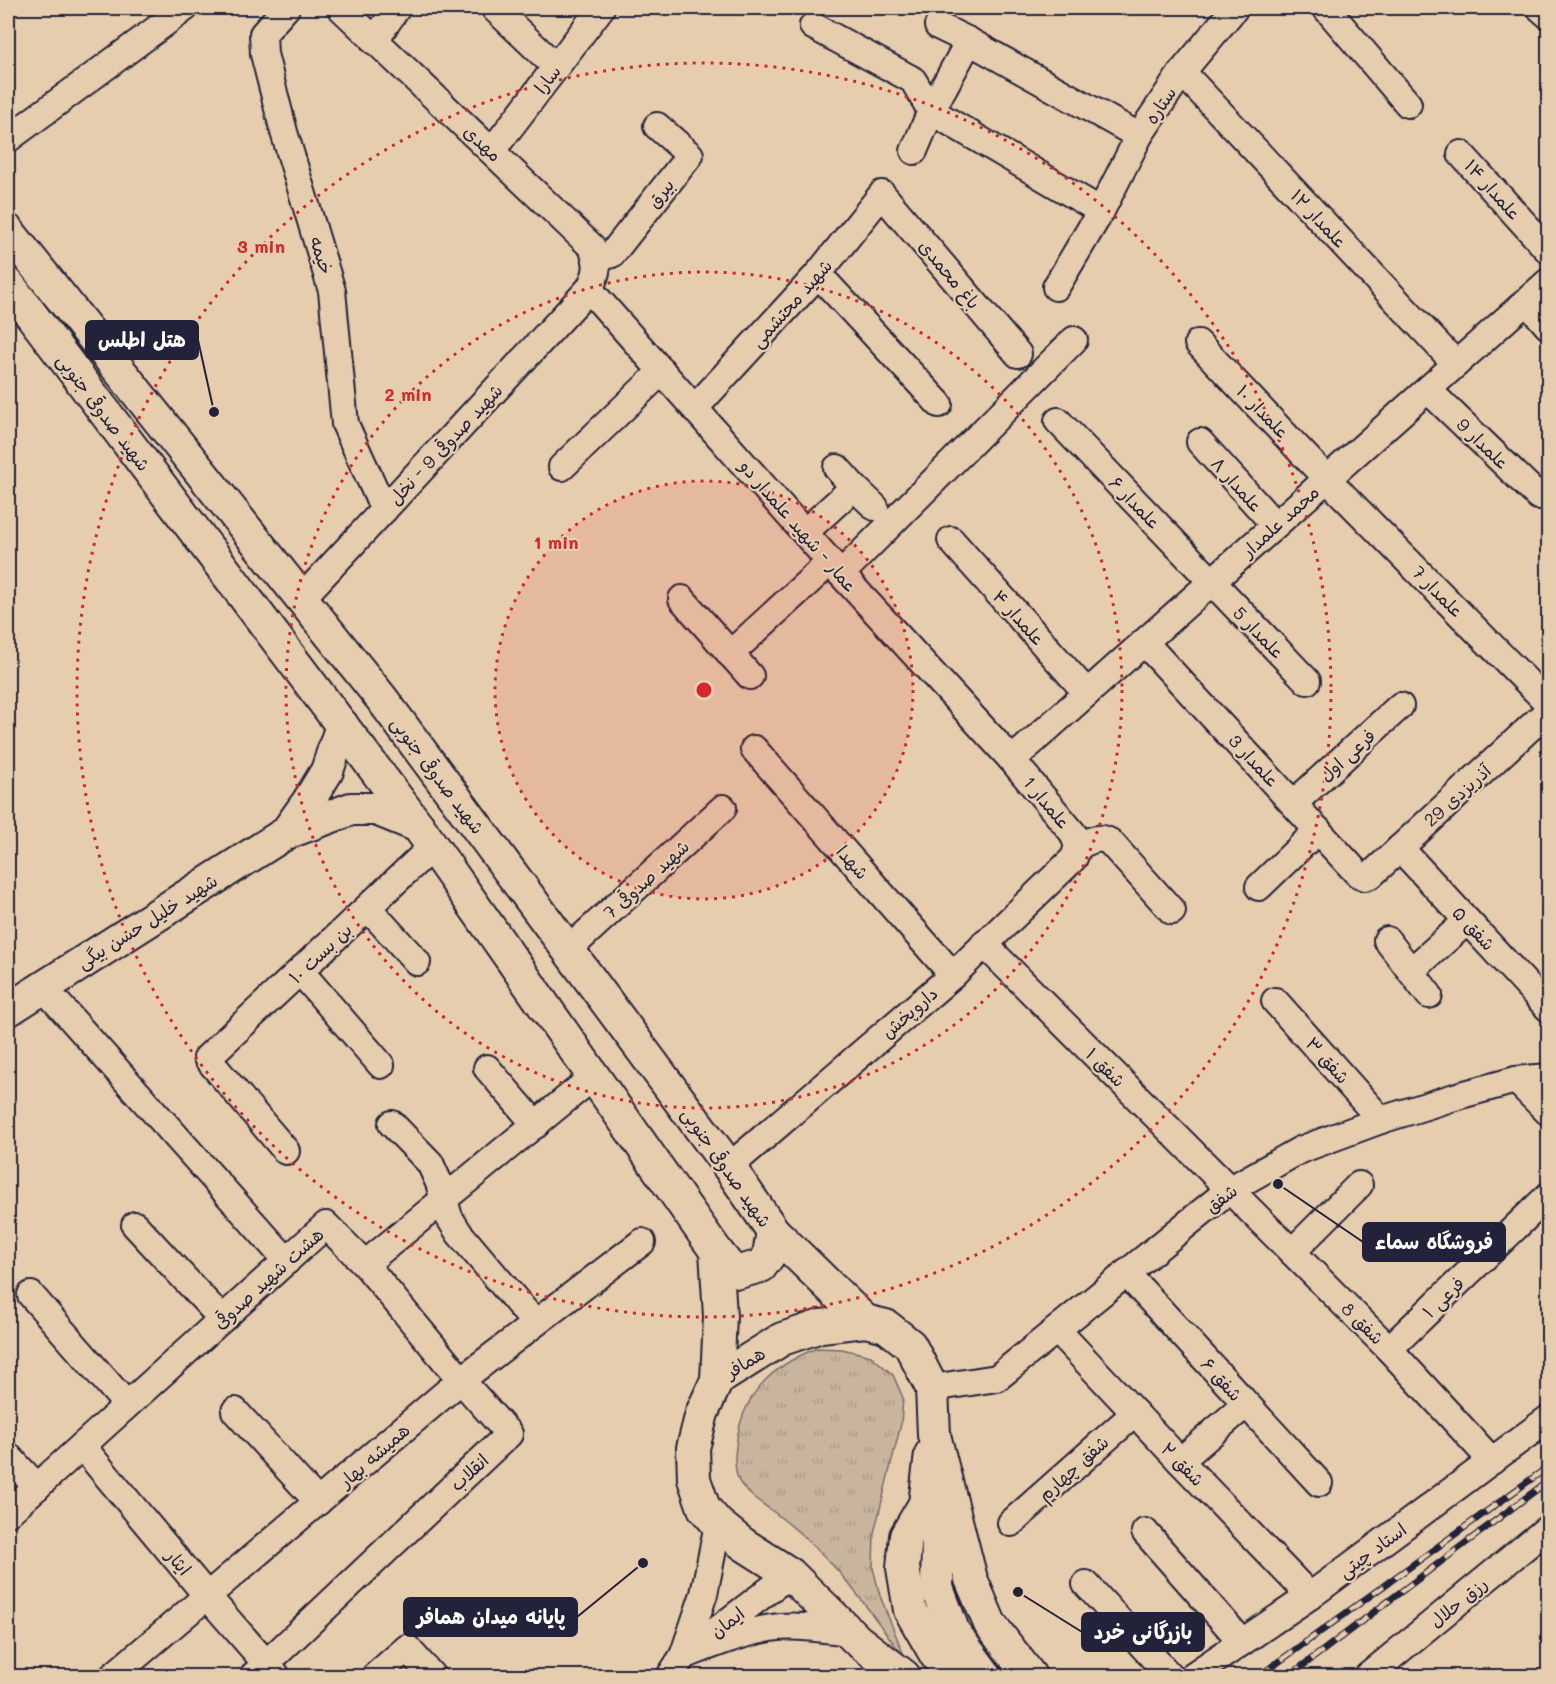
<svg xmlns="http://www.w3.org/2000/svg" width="1556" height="1684" viewBox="0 0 1556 1684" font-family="Mali,'Playpen Sans Arabic',sans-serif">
	<defs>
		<pattern id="grass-tufts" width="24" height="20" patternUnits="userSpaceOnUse" patternTransform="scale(1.5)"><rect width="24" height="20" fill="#c9b49d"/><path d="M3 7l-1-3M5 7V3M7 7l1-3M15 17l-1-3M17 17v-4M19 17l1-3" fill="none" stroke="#ac9a88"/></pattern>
	</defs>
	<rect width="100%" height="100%" fill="#e6cdae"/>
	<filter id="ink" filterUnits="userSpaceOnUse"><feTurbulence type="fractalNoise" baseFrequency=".0167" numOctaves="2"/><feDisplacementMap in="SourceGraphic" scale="12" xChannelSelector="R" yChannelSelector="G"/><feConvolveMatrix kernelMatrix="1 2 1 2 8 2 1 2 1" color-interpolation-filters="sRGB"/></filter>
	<g filter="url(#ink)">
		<path fill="url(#grass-tufts)" stroke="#766b6c" stroke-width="1.5" d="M817 1348 842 1349 871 1356 893 1375 903 1398 901 1424 874 1533 873 1568 880 1596 905 1658C878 1624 854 1586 823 1555 808 1540 791 1525 775 1513 762 1503 749 1496 740 1483 735 1474 734 1458 736 1447 741 1395 770 1367 817 1348Z"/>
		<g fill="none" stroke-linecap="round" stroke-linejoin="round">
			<defs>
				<g id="minor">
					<path d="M286 8 263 34 264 54 284 132 332 291 345 424 384 510"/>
					<path d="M494 8 556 67"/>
					<path d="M1326 8 1408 104"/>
					<path d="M1540 8 1548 15"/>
					<path d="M813 26 913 80 931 111 914 151"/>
					<path d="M938 26 969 41 1139 136"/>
					<path d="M374 41 397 8"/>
					<path d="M969 41 931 111 1101 211"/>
					<path d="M1182 72 1456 364"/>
					<path d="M8 139 185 8"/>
					<path d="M492 151 601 8"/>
					<path d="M1461 154 1548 250"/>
					<path d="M597 259 612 254 690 155 657 126"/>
					<path d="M818 274 939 404"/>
					<path d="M1056 287 1101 211 1139 136 1182 72 1235 8"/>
					<path d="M589 289 841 574 1012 760 1073 833 1078 846"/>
					<path d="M1527 302 1548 326"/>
					<path d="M1198 343 1327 479 1548 703"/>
					<path d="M1428 390 1538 496"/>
					<path d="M695 408 818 274 882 194 1018 354"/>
					<path d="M1058 421 1307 681"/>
					<path d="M1200 442 1275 525"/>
					<path d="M562 467 662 371"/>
					<path d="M854 487 875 507"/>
					<path d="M805 532 854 487 837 468"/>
					<path d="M951 540 1087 693"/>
					<path d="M841 574 1074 340"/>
					<path d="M301 599 589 289C598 273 599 265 592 247L341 8"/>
					<path d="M682 599 750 676"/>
					<path d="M1144 642 1358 874 1365 877 1371 875 1548 711"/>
					<path d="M730 654 830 562"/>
					<path d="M754 749 953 975"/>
					<path d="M1012 760 1548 282"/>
					<path d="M1294 803 1400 706"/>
					<path d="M1078 846C1090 841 1098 835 1110 842L1172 911"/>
					<path d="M1400 848 1548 1008"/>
					<path d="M1259 887 1318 830"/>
					<path d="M368 908 417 962"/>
					<path d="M1387 940 1429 995"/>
					<path d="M984 944 1389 1349 1492 1461"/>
					<path d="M568 950 723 808"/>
					<path d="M300 971 381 1065"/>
					<path d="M1411 971 1467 921"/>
					<path d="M43 987 287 1261"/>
					<path d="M1275 1001 1381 1120"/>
					<path d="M487 1068 536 1125"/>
					<path d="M1516 1080 1548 1112"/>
					<path d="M392 1124 430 1163 439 1183 449 1217 459 1233 535 1323"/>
					<path d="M286 1151 207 1058 432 847"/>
					<path d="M729 1167 953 975 1074 858 1078 846"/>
					<path d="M135 1225 222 1319"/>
					<path d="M1292 1252 1359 1185"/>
					<path d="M1126 1273 1319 1483"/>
					<path d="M31 1295 127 1405"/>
					<path d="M1057 1330 1180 1461 1310 1596"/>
					<path d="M1389 1349 1548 1196"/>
					<path d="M932 1388 997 1378 1229 1190 1300 1150 1381 1120 1461 1095 1516 1080 1548 1077"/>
					<path d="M235 1411 318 1502"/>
					<path d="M82 1446 208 1597 277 1676"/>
					<path d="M8 1456 37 1487"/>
					<path d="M1180 1461 1245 1405"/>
					<path d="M8 1513 326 1225 365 1264 593 1077"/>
					<path d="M1011 1523 1135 1413"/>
					<path d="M1145 1532 1242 1642"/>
					<path d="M1086 1584 1170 1676"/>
					<path d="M683 1656C712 1645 741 1633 771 1628 796 1624 824 1629 849 1632"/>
					<path d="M683 1656 704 1594 718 1524"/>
					<path d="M113 1676 461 1380 642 1242"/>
					<path d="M253 1676 509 1434 461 1380 365 1264"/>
					<path d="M375 1676 407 1648 432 1676"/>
					<path d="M670 1676 683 1656 790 1574"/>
					<path d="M1192 1676 1310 1596 1548 1419"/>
					<path d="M1368 1676 1548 1528"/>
				</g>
				<g id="major">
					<path d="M8 231 382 699 729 1167 773 1231 865 1321"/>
					<path d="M8 284 418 826 716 1251 720 1316 717 1380"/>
					<path d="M342 725 327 771 308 802 286 833 351 809H376L418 826"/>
					<path d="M8 1010 286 833"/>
					<path d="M716 1251 729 1267 739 1272 761 1266 769 1255 773 1231"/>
					<path d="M931 1454 925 1504 906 1536 903 1568 910 1610 936 1655 952 1676"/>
					<path d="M925 1504 938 1541 937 1588 954 1633 986 1676"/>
					<path d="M904 1676 857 1640 790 1574 743 1544 718 1524 704 1508 694 1479 693 1448 702 1413 717 1380 782 1339 821 1326 865 1321 886 1326 910 1345 932 1388 934 1435 971 1579 990 1624 1030 1676"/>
				</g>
			</defs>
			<use href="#minor" stroke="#22223b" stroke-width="30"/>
			<use href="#major" stroke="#22223b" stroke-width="36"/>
			<use href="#minor" stroke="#e6cdae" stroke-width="26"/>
			<use href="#major" stroke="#e6cdae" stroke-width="32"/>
			<defs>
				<g id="rail">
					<path d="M1259 1676 1548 1467"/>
					<path d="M1289 1676 1548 1481"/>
				</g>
			</defs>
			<use href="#rail" stroke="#22223b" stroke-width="7"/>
			<use href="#rail" stroke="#e6cdae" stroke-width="4.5" stroke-dasharray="14" stroke-linecap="butt"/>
		</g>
	</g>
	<circle cx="704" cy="690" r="209" fill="#d62828" fill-opacity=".12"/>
	<g fill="none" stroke="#d62828" stroke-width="3" stroke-dasharray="3 6">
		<circle cx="704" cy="690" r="209"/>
		<circle cx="704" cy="690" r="418"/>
		<circle cx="704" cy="690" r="627"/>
	</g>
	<g text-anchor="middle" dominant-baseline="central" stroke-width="4.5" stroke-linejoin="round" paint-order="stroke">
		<g font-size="18" fill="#22223b" stroke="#e6cdae">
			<text transform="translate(547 79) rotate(-53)">سارا</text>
			<text transform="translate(1160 105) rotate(-56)">ستاره</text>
			<text transform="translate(483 143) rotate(43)">مهدی</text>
			<text transform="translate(1493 189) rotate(48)">علمدار ۱۴</text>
			<text transform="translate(660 193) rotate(-52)">بیرق</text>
			<text transform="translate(1319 218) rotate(47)">علمدار ۱۲</text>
			<text transform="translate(322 255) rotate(73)">خیمه</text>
			<text transform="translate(950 274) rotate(50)">باغ محمدی</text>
			<text transform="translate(791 303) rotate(-48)">شهید محتشمی</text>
			<text transform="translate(1263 411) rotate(46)">علمدار ۱۰</text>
			<text transform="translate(104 412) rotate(53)">شهید صدوقی جنوبی</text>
			<text transform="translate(1483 443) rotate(44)">علمدار 9</text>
			<text transform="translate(445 444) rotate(-47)">شهید صدوقی 9 - نخل</text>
			<text transform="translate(1237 484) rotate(48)">علمدار ۸</text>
			<text transform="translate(1135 502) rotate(46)">علمدار ۶</text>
			<text transform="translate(1280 521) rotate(-42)">محمد علمدار</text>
			<text transform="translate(799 526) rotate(49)">عمار - شهید علمدار دو</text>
			<text transform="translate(1438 591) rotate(45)">علمدار 7</text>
			<text transform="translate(1019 617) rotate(48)">علمدار ۴</text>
			<text transform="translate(1259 632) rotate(46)">علمدار 5</text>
			<text transform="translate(1347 755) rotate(-42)">فرعی اول</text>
			<text transform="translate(1254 760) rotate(47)">علمدار 3</text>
			<text transform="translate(438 775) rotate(53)">شهید صدوقی جنوبی</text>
			<text transform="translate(1457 795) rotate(-42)">آذریزدی 29</text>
			<text transform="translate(1047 802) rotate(50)">علمدار 1</text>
			<text transform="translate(853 862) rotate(49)">شهدا</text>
			<text transform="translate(646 879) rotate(-42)">شهید صدوقی 7</text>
			<text transform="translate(147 921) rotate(-32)">شهید خلیل حسن بیگی</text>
			<text transform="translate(1474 928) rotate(47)">شفق ۵</text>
			<text transform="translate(320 953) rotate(-43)">بن بست ۱۰</text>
			<text transform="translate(909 1012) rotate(-41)">داروپخش</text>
			<text transform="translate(1328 1060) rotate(48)">شفق ۳</text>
			<text transform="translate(1106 1067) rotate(45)">شفق ۱</text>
			<text transform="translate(727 1167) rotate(55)">شهید صدوقی جنوبی</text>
			<text transform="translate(1221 1198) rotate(-37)">شفق</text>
			<text transform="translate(268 1278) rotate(-42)">هشت شهید صدوقی</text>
			<text transform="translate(1443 1297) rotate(-44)">فرعی ۱</text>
			<text transform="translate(1363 1323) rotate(45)">شفق 8</text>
			<text transform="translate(745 1362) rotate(-32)">همافر</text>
			<text transform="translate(1222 1379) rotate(48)">شفق ۶</text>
			<text transform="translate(374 1455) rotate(-41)">همیشه بهار</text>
			<text transform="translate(1183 1464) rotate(46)">شفق ۲</text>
			<text transform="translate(1073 1468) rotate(-42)">شفق چهارم</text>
			<text transform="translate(469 1472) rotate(-43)">انقلاب</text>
			<text transform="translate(1372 1550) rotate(-36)">استاد چیتی</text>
			<text transform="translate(179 1562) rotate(50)">ایثار</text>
			<text transform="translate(1458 1602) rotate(-39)">رزق حلال</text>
			<text transform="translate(727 1622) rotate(-38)">ایمان</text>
		</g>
	</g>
	<circle cx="704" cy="690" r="9" fill="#d62828" stroke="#e6cdae" stroke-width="3"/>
	<g font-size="18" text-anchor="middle" font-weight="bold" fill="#d62828" stroke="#e6cdae" stroke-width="4.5" stroke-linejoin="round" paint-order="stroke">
		<text x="261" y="253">3 min</text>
		<text x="408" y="401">2 min</text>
		<text x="556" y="549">1 min</text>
	</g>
	<path fill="none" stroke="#22223b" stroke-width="2" d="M214 412L198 340M1278 1184L1363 1242M643 1563L577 1617M1018 1592L1082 1632"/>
	<g fill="#22223b" stroke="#e6cdae" stroke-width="2">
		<circle cx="214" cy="412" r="6"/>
		<circle cx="1278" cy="1184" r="6"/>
		<circle cx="643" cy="1563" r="6"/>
		<circle cx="1018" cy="1592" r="6"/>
	</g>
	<g fill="#22223b" stroke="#22223b" stroke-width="2">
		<rect x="86" y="321" width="112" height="38" rx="6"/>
		<rect x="1363" y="1223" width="142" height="38" rx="6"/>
		<rect x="404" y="1598" width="173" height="38" rx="6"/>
		<rect x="1082" y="1613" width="122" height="38" rx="6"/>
	</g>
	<g font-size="20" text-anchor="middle" font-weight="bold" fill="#fff">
		<text x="142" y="347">هتل اطلس</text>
		<text x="1434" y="1249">فروشگاه سماء</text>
		<text x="491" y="1624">پایانه میدان همافر</text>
		<text x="1143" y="1639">بازرگانی خرد</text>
	</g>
	<rect width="1556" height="1684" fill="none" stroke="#e6cdae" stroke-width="30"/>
	<rect x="15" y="15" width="1526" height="1654" fill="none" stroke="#22223b" stroke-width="2" filter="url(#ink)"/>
</svg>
